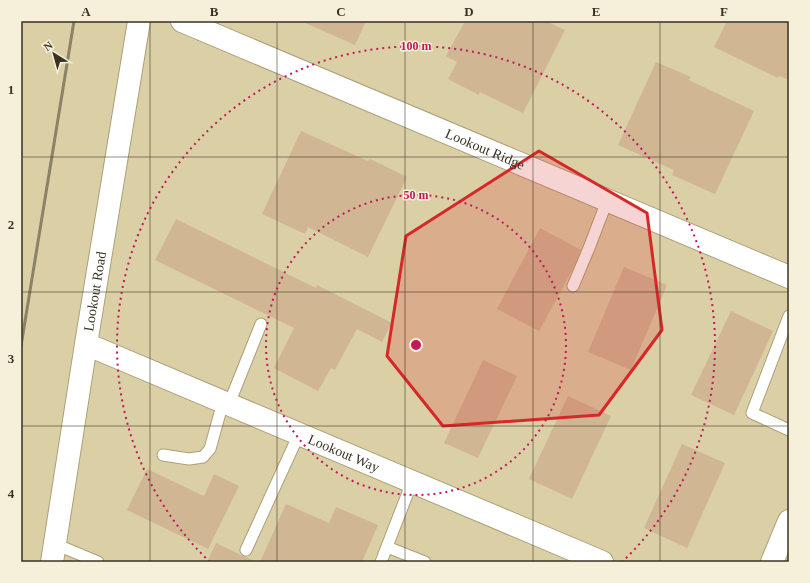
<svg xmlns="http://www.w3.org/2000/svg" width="810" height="583" viewBox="0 0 810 583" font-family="'Times New Roman',serif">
	<rect width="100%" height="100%" fill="#dbcfa6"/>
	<g fill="#d0b693">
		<path d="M301 21H366L355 45Z"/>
		<path d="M465 21H546L565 30 523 113 480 92 479 95 448 79 457 62 446 56Z"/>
		<path d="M727 21H789V80L779 76 778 78 714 47Z"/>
		<path d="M656 62 691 77 689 80 754 111 715 194 672 175 674 170 618 145Z"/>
		<path d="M301 131 368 161 370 159 407 177 368 257 308 227 305 234 262 214Z"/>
		<path d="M176 219 316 288 317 285 392 323 382 342 357 329 335 370 331 368 318 391 274 368 294 328 155 260Z"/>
		<path d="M540 228 581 250 574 267 539 331 497 309Z"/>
		<path d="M624 267 667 285 631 370 588 352Z"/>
		<path d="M731 311 773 331 734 415 691 395Z"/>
		<path d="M483 360 517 376 478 458 444 443Z"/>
		<path d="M568 396 611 416 572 499 529 479Z"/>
		<path d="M682 444 725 463 687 548 644 528Z"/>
		<path d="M147 469 204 496 214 474 239 486 208 549 127 510Z"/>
		<path d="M286 504 329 523 336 507 378 525 362 562H260Z"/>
		<path d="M216 543 243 556 257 562H207Z"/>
	</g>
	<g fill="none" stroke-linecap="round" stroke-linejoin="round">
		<defs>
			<g id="service">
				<path d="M573 286 589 248 607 201"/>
				<path d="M789 316 752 413 789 430"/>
				<path d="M229 404 261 324"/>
				<path d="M163 455 189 459 203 457 210 449 223 402"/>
				<path d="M55 544 98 562"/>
				<path d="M387 547 425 562"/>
				<path d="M246 550 299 434"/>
				<path d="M381 562 412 482"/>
			</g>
			<g id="minor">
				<path id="s1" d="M182 21 789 277"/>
				<path id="s2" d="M86 344 602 562"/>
				<path d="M772 562 789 521"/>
			</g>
			<g id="tertiary">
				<path id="s3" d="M52 562 86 344 139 21"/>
			</g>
		</defs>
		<use href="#service" stroke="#aba079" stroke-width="13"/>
		<use href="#minor" stroke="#aba079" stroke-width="24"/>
		<use href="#tertiary" stroke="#aba079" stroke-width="24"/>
		<use href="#service" stroke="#fff" stroke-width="11"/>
		<use href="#minor" stroke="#fff" stroke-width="22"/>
		<use href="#tertiary" stroke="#fff" stroke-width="22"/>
		<path stroke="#8b8366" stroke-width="3" d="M21 346 74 21"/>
	</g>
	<path fill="#d62828" fill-opacity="0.2" stroke="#d62828" stroke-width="3" stroke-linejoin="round" d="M539 151 647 213 662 330 599 415 443 426 387 356 406 236Z"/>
	<path fill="none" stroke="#373222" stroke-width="1" stroke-opacity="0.55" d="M150 21V562M277 21V562M405 21V562M533 21V562M660 21V562M21 157H789M21 292H789M21 426H789"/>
	<g fill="none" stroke="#c2185b" stroke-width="2" stroke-dasharray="2 4">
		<circle cx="416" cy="345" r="150"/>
		<path d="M210 562A299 299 0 1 1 622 562"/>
	</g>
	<g text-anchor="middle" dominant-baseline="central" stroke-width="3" stroke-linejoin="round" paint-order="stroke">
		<g font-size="14" fill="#373222" stroke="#f6f0db">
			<text stroke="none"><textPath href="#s1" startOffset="329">Lookout Ridge</textPath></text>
			<text stroke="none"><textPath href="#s3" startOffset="274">Lookout Road</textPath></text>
			<text stroke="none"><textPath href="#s2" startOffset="280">Lookout Way</textPath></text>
		</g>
	</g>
	<circle cx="416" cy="345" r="6" fill="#c2185b" stroke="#f6f0db" stroke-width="2"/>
	<g font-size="12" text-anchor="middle" font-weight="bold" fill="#c2185b" stroke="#f6f0db" stroke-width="3" stroke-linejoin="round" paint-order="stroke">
		<text x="416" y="50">100 m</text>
		<text x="416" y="199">50 m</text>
	</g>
	<rect width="810" height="583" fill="none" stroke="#f6f0db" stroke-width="44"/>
	<g transform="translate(54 54) rotate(323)" stroke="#f6f0db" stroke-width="3" paint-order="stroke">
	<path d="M0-3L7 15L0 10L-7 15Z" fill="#373222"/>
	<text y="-6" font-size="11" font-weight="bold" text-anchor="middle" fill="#373222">N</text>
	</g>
	<rect x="22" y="22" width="766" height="539" fill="none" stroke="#373222" stroke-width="1.5"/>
	<g font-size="13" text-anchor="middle" font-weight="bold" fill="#373222">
		<text x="86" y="16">A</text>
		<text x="214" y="16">B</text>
		<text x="341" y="16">C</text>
		<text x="469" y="16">D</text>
		<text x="596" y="16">E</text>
		<text x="724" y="16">F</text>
		<text x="11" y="94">1</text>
		<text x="11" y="229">2</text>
		<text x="11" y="363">3</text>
		<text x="11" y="498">4</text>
	</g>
</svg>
